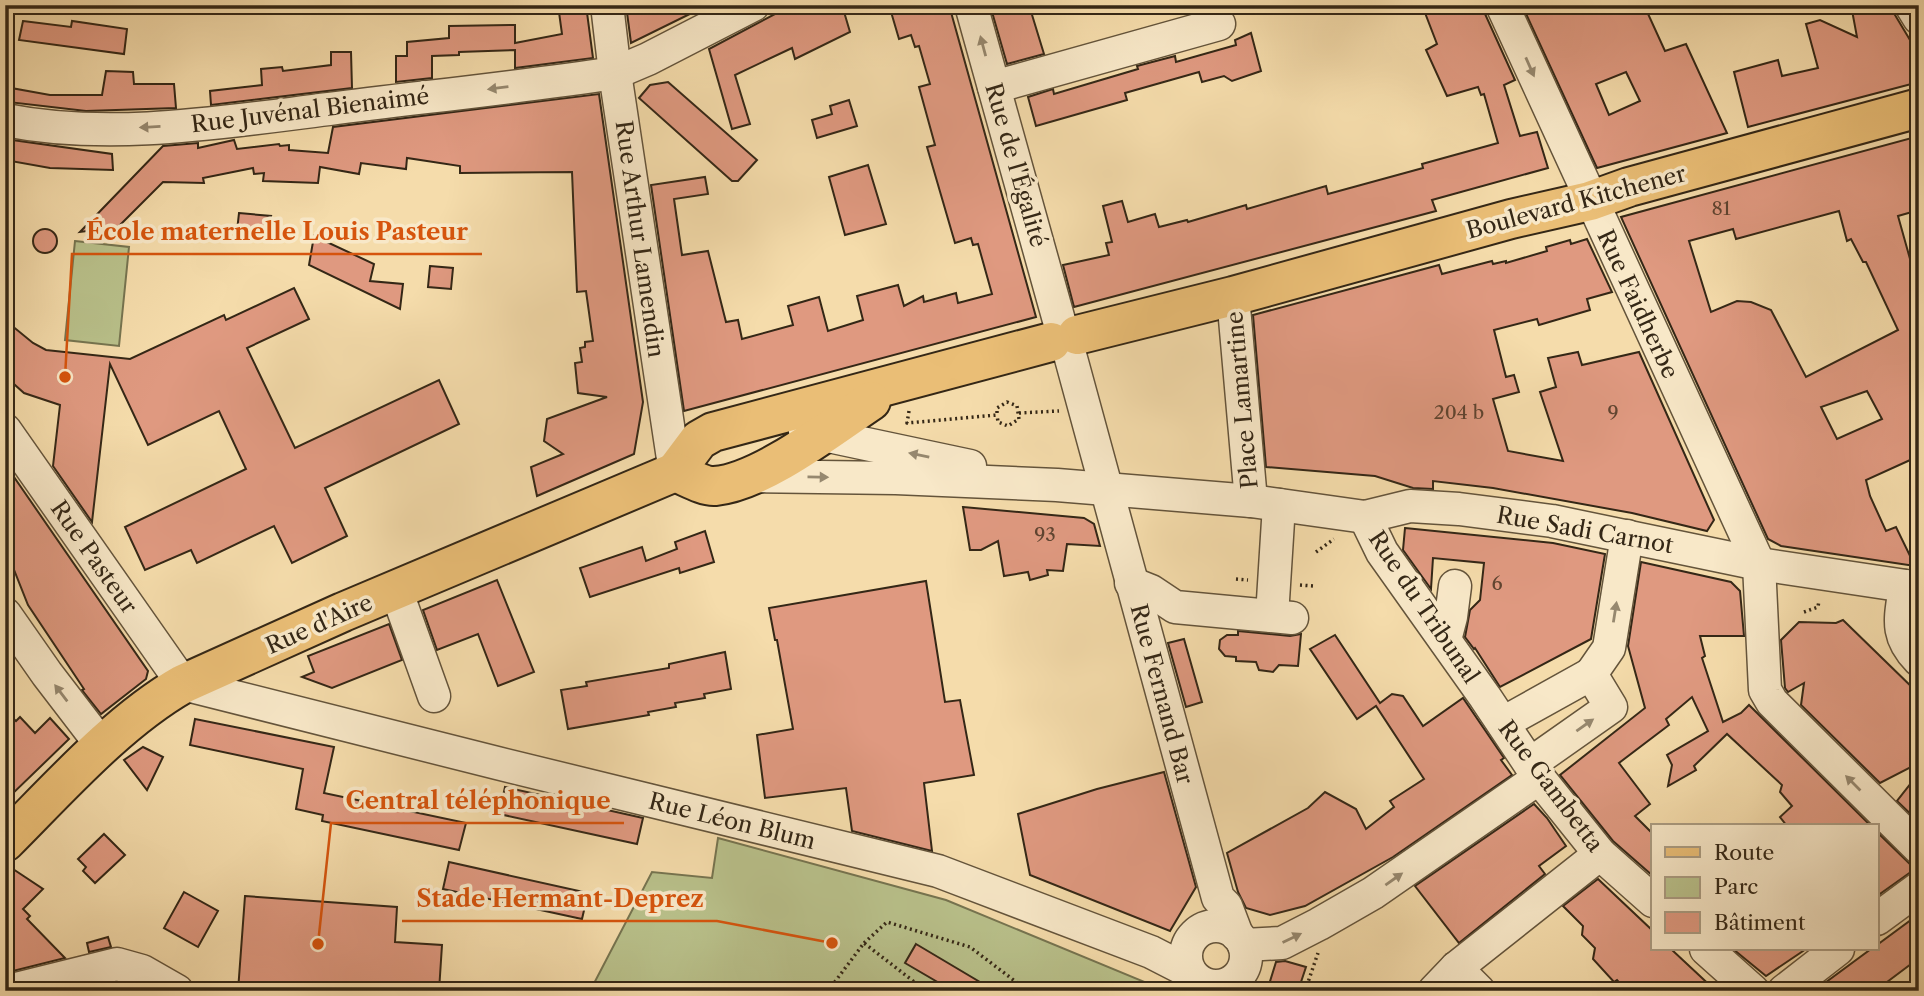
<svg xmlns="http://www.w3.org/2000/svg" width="1924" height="996" viewBox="0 0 1924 996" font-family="'Libre Caslon Text',serif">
	<rect width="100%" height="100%" fill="#f5dcab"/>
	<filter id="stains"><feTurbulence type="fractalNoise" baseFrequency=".00286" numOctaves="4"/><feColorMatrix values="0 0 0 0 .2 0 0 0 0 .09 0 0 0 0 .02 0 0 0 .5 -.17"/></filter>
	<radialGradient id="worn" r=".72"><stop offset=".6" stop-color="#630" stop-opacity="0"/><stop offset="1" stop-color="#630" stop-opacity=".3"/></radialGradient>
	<g fill="#b9c18b" stroke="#767450" stroke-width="2">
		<path d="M75 241 129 247 119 346 65 340Z"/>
		<path d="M718 838 946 900 1152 985 1151 991H590L652 872 712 878Z"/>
	</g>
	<g fill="#df9980" stroke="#342716" stroke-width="2" fill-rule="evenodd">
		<path d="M558 5H586L593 58 515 68V50L459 52V55L432 56V78L396 82V56H407V42L449 38V26L515 25V43L562 34Z"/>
		<path d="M626 5H708L631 43Z"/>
		<path d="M792 5H842L850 32 795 59 792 48 735 75 750 124 732 129 709 49Z"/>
		<path d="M889 5H949L1036 317 684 411 651 185 705 177 708 194 674 199 682 255 708 251 726 322 738 320 742 339 793 325 788 306 819 297 828 331 863 320 857 296 898 285 904 306 923 296 924 302 956 293 958 303 992 294 978 244 973 245 971 238 955 243 927 147 935 145 919 87 930 84 919 46 915 47 911 35 899 39Z"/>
		<path d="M990 5H1029L1044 54 1007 64Z"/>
		<path d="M1422 5H1481L1515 80 1504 85 1520 136 1537 132 1548 168 1432 200 1436 211 1074 307 1063 265 1109 255 1106 243 1112 242 1103 206 1122 201 1128 222 1155 214 1159 227 1187 220 1188 222 1246 205 1247 209 1326 186 1328 194 1423 168 1422 164 1498 143 1484 94 1481 95 1478 87 1447 96 1426 50 1437 44Z"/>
		<path d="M1522 5H1644L1665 51 1686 44 1727 133 1597 168ZM1626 72 1640 101 1609 115 1596 84Z"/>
		<path d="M1851 5H1889L1919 55V82L1748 127 1734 72 1778 60 1782 76 1818 68 1806 24 1820 20 1857 37Z"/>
		<path d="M23 21 71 27 72 21 127 29 124 54 19 40Z"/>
		<path d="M1251 33 1261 71 1232 81 1224 76 1202 82 1199 72 1125 93 1127 100 1036 126 1028 97 1053 89 1054 94 1138 69 1137 66 1175 56 1176 62 1236 45 1235 40Z"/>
		<path d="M331 52H351L352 88 211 105 210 91 262 85 261 69 282 67 283 71 331 65Z"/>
		<path d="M106 71 133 72 134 84H174L176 108 86 111 8 102 11 88 50 95H102Z"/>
		<path d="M668 82 757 160 738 181H732L639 98 650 85Z"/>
		<path d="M599 94 643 402 634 454 537 496 531 467 563 454 544 441 547 419 607 397 578 393 575 363 582 362 580 348 585 347V342L593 341 586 291 577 292 572 172 460 173V166L407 158 406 169 361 163 359 174 320 167 318 183 263 181 264 173 254 174 253 168 203 178 204 183 163 182 118 227 80 232 163 146 198 143V148L234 140 237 149 279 144 280 146 289 145V150L328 153 333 127Z"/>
		<path d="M849 100 857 126 817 138 812 120 832 114 830 106Z"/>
		<path d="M1919 136V210L1898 216 1919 291V456L1866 480 1870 496 1886 531 1896 527 1915 566 1781 546 1768 539 1621 217ZM1839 211 1847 241 1851 239 1863 262H1866L1898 330 1806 377 1771 310 1751 302 1737 301 1711 312 1689 241 1733 229 1736 239ZM1867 391 1882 419 1837 439 1821 407Z"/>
		<path d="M5 139 112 154 113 170 50 168 5 160Z"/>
		<path d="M868 165 886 224 845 235 829 177Z"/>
		<path d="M239 213 271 216 270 219 277 220 275 239 247 236 237 231Z"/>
		<circle cx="45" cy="241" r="12"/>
		<path d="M314 236 374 264 370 281 403 284 400 309 309 265Z"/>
		<path d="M1587 239 1612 292 1587 299 1590 310 1539 325 1537 319 1494 330 1506 377 1514 375 1519 392 1493 399 1508 451 1563 461 1540 392 1556 387 1548 358 1578 352 1582 365 1639 352 1714 520 1707 531 1632 513 1493 488 1433 481V489L1413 488 1375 476 1266 467 1253 315 1439 265 1442 274 1492 261 1493 264 1506 261V263L1547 251 1546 247 1570 240 1571 244Z"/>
		<path d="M430 266 453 268 451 289 428 287Z"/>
		<path d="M294 288 309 319 247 348 295 448 439 380 459 424 325 488 347 536 292 563 274 526 197 563 191 550 145 570 125 527 246 469 219 411 148 445 110 364 92 522 53 466 60 405 24 393 5 376V320L33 343 46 350 130 359 224 315 226 320Z"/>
		<path d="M5 464 148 671 146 679 101 714 82 690 84 689 28 605 5 547Z"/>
		<path d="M963 507 1084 518 1094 524 1100 546 1067 544 1063 571 1047 570 1048 575 1030 580 1028 572 1004 576 998 541 981 550H970Z"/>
		<path d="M1405 528 1553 543 1605 554 1591 639 1500 687 1475 648 1474 649 1465 637 1470 610 1480 600 1484 563 1433 558 1431 589 1403 550Z"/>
		<path d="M705 531 714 562 680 573 679 568 590 597 580 568 642 547 646 561 677 549 675 542Z"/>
		<path d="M1641 562 1731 582 1740 591 1744 636H1700L1705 656 1702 658 1723 722 1741 713 1749 705 1871 826H1787L1780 817 1792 806 1780 792 1782 785 1727 734 1694 766 1696 770 1668 786 1672 765 1667 755 1708 731 1692 697 1666 719 1669 725 1619 763 1650 804 1635 816 1653 834V876L1613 841 1560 775 1645 708 1628 646Z"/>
		<path d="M497 580 534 672 498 686 478 634 437 650 423 610Z"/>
		<path d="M926 581 945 702 960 700 974 775 924 783 932 851 852 831 846 788 765 798 757 735 793 729 777 640H775L769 608Z"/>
		<path d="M1843 620 1919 694V763L1880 783 1801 705 1804 683 1788 692 1785 688 1781 640 1799 622 1836 623Z"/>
		<path d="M389 624 402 660 332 688 302 677 314 672 308 656Z"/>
		<path d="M1238 631 1290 636 1301 634 1298 666 1279 665 1273 672 1259 670 1256 662 1236 661V657L1225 656 1219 649 1220 640 1227 635H1238Z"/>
		<path d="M1335 635 1380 703 1392 694 1403 696 1423 726 1463 698 1504 758 1501 760 1512 775 1393 857 1305 906 1270 915 1246 908 1238 892 1227 853 1308 808 1325 792 1356 809 1366 829 1394 807 1390 801 1424 779 1376 706 1357 719 1310 649Z"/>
		<path d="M1184 639 1202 702 1186 707 1168 643Z"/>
		<path d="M725 652 731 689 704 694 705 698 675 703 676 707 648 712 649 715 568 729 561 690 587 686 586 682 669 668V664Z"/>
		<path d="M5 711 16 721 20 717 35 733 50 718 69 739 5 801Z"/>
		<path d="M195 719 334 747 324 793 466 823 459 850 322 821 323 815 296 809 303 769 190 745Z"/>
		<path d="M143 747 163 757 147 790 124 760Z"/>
		<path d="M1164 772 1196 887 1170 931 1030 875 1018 814 1097 789Z"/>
		<path d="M1919 773V822L1897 801Z"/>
		<path d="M505 787 643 818 637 844 499 814Z"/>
		<path d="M1534 804 1547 818 1566 846 1539 866 1545 874 1459 943 1415 886Z"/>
		<path d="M1877 832 1915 869 1877 896Z"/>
		<path d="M104 834 125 855 95 883 83 871 86 867 78 859Z"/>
		<path d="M449 862 588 893 582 919 443 889Z"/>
		<path d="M13 869 43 889 23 909 30 916 27 919 65 958 5 973V876Z"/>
		<path d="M1598 879 1653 931V949H1671L1716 991H1627L1617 980 1614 982 1593 959 1595 948 1582 935 1583 926 1563 906Z"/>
		<path d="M184 892 218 911 198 947 164 928Z"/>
		<path d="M245 896 397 907 395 942 442 945 439 991H238Z"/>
		<path d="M1919 914V958L1875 991H1814L1871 949H1877V945Z"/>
		<path d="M108 937 111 947 89 952 87 943Z"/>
		<path d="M916 944 995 991H953L905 963Z"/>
		<path d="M1733 949H1806L1766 976Z"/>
		<path d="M1285 961 1306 967 1298 991H1267L1276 962Z"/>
	</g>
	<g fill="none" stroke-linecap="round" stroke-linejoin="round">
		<defs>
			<g id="minor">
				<path d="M607 5 615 73 675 472"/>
				<path d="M971 5 1060 324"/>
				<path d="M1502 5 1759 564 1765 690 1772 702 1919 848"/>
				<path d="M1911 5 1919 18"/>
				<path d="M994 87 1219 24"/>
				<path d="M5 120C111 141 223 122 329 109 424 97 520 87 615 73L648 59 753 5"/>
				<path d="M1233 296 1251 501"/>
				<path d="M1069 351 1218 898 1226 906 1237 935"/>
				<path d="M5 430 183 684 497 763 938 871 1151 952 1190 972"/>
				<path d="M805 431 970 466"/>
				<path d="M751 476 896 478 1057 485 1251 501 1365 517 1410 506 1459 509 1552 521 1759 564 1919 588"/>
				<path d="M1365 517 1382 552 1485 697 1539 778 1600 854 1653 901"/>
				<path d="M1131 583 1151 591 1175 607 1292 618"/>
				<path d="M1905 586C1901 618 1894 634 1919 660"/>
				<path d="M396 590 434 696"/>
				<path d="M5 614 47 674 103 747"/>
				<path d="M1272 616 1279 505"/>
				<path d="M1445 640 1451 617 1455 586"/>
				<path d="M1591 674 1609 648 1627 536"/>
				<path d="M1503 723 1591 674 1611 707 1530 764"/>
				<path d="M1877 919 1919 888"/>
				<circle cx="1216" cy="956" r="30"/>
				<path d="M1244 945 1282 943 1319 924 1373 893 1539 778"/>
				<path d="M1706 949 1753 991"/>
				<path d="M1456 968 1479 991"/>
				<path d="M8 991 117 964 142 971 177 991"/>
				<path d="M1434 991 1456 968 1600 854"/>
				<path d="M1784 991 1838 949"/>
			</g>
			<g id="major">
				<path d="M1077 335 1233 296 1511 219 1590 201 1629 187 1919 108"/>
				<path d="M675 472 699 440 713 432 1051 342"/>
				<path d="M675 472C686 476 704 487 715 486 762 482 832 427 871 401"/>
				<path d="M5 842C58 789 118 721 183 684L343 612 675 472"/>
			</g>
		</defs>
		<use href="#minor" stroke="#64543b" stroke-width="35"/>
		<use href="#major" stroke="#342716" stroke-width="42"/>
		<g stroke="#342716" stroke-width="3.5" stroke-dasharray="2 3.5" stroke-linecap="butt">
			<path d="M909 411 907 423 997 415V408L1007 402 1017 406 1019 419 1008 426 998 422 997 415"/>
			<path d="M1019 413 1059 411"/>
			<path d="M1316 552 1334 539"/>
			<path d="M1236 579 1248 580"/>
			<path d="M1300 585 1313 586"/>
			<path d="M1804 612 1818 607 1819 600"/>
			<path d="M864 943 887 922 970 947 1028 991"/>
			<path d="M828 991 864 943 926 991"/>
			<path d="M1119 991H1122"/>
			<path d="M1305 991 1318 953"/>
		</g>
		<use href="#minor" stroke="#f8e8c8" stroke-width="32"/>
		<use href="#major" stroke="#eabe76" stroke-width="38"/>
	</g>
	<defs><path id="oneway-solid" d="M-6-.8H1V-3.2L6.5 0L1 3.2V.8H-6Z" transform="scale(1.75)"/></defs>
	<g fill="#96886f">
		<use href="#oneway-solid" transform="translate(983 46) rotate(-105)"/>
		<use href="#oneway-solid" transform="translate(1530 67) rotate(66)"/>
		<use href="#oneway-solid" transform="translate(498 88) rotate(173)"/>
		<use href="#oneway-solid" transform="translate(150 127) rotate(177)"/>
		<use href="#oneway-solid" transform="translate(919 455) rotate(-168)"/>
		<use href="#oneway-solid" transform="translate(818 477) rotate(1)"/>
		<use href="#oneway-solid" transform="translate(1615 612) rotate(-81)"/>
		<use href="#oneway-solid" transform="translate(61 693) rotate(-127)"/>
		<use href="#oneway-solid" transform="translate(1585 725) rotate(-35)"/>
		<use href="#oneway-solid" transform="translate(1853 783) rotate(-135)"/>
		<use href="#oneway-solid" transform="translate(1394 879) rotate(-35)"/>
		<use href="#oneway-solid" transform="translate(1292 938) rotate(-26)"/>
	</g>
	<g text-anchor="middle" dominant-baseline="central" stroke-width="7" stroke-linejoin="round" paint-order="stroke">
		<g font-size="19" fill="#5f4430">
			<text x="1721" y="208">81</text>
			<text x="1459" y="412">204 b</text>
			<text x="1613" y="412">9</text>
			<text x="1045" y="534">93</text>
			<text x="1497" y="583">6</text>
		</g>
		<g font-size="23" fill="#342716" stroke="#f8e8c8">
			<text transform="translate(310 110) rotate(-7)">Rue Juvénal Bienaimé</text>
			<text transform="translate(1016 165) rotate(74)">Rue de l'Égalité</text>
			<text transform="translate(1576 202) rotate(-15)">Boulevard Kitchener</text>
			<text transform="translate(640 239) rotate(82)">Rue Arthur Lamendin</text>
			<text transform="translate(1638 304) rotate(65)">Rue Faidherbe</text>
			<text transform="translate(1242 400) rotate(-95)">Place Lamartine</text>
			<text transform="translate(1585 530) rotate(10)">Rue Sadi Carnot</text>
			<text transform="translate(94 557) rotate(55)">Rue Pasteur</text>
			<text transform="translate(1424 607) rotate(56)">Rue du Tribunal</text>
			<text transform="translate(319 624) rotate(-24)">Rue d'Aire</text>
			<text transform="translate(1162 694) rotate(75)">Rue Fernand Bar</text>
			<text transform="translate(1551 786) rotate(53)">Rue Gambetta</text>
			<text transform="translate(732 821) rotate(14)">Rue Léon Blum</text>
		</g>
	</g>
	<path fill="none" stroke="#d6540d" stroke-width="2.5" d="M65 377L72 254H482M318 944L331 823H624M832 943L717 921H402"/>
	<g fill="#d6540d" stroke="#f8e8c8" stroke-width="2.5">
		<circle cx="65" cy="377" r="7"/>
		<circle cx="318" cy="944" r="7"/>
		<circle cx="832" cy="943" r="7"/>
	</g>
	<g font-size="24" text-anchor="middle" font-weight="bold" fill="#d6540d" stroke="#f8e8c8" stroke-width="7" stroke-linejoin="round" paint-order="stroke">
		<text x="277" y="240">École maternelle Louis Pasteur</text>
		<text x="478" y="809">Central téléphonique</text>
		<text x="560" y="907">Stade Hermant-Deprez</text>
	</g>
	<rect width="1924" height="996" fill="none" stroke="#f5dcab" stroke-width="28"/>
	<rect x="7" y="7" width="1910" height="982" fill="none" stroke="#342716" stroke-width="3.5"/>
	<rect x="14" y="14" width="1896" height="968" fill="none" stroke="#342716" stroke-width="2"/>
	<rect x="1651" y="824" width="228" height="126" fill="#f8e8c8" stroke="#aa9b81" stroke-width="2"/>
	<rect x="1665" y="847" width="35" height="10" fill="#eabe76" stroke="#aa9b81" stroke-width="2"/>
	<text x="1714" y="860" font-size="21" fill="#342716">Route</text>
	<rect x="1665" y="877" width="35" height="21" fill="#b9c18b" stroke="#aa9b81" stroke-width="2"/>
	<text x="1714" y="894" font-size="21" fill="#342716">Parc</text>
	<rect x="1665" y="912" width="35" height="21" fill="#df9980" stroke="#aa9b81" stroke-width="2"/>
	<text x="1714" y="930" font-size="21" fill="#342716">Bâtiment</text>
	<rect width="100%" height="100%" filter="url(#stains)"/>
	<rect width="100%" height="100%" fill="url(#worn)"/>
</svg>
